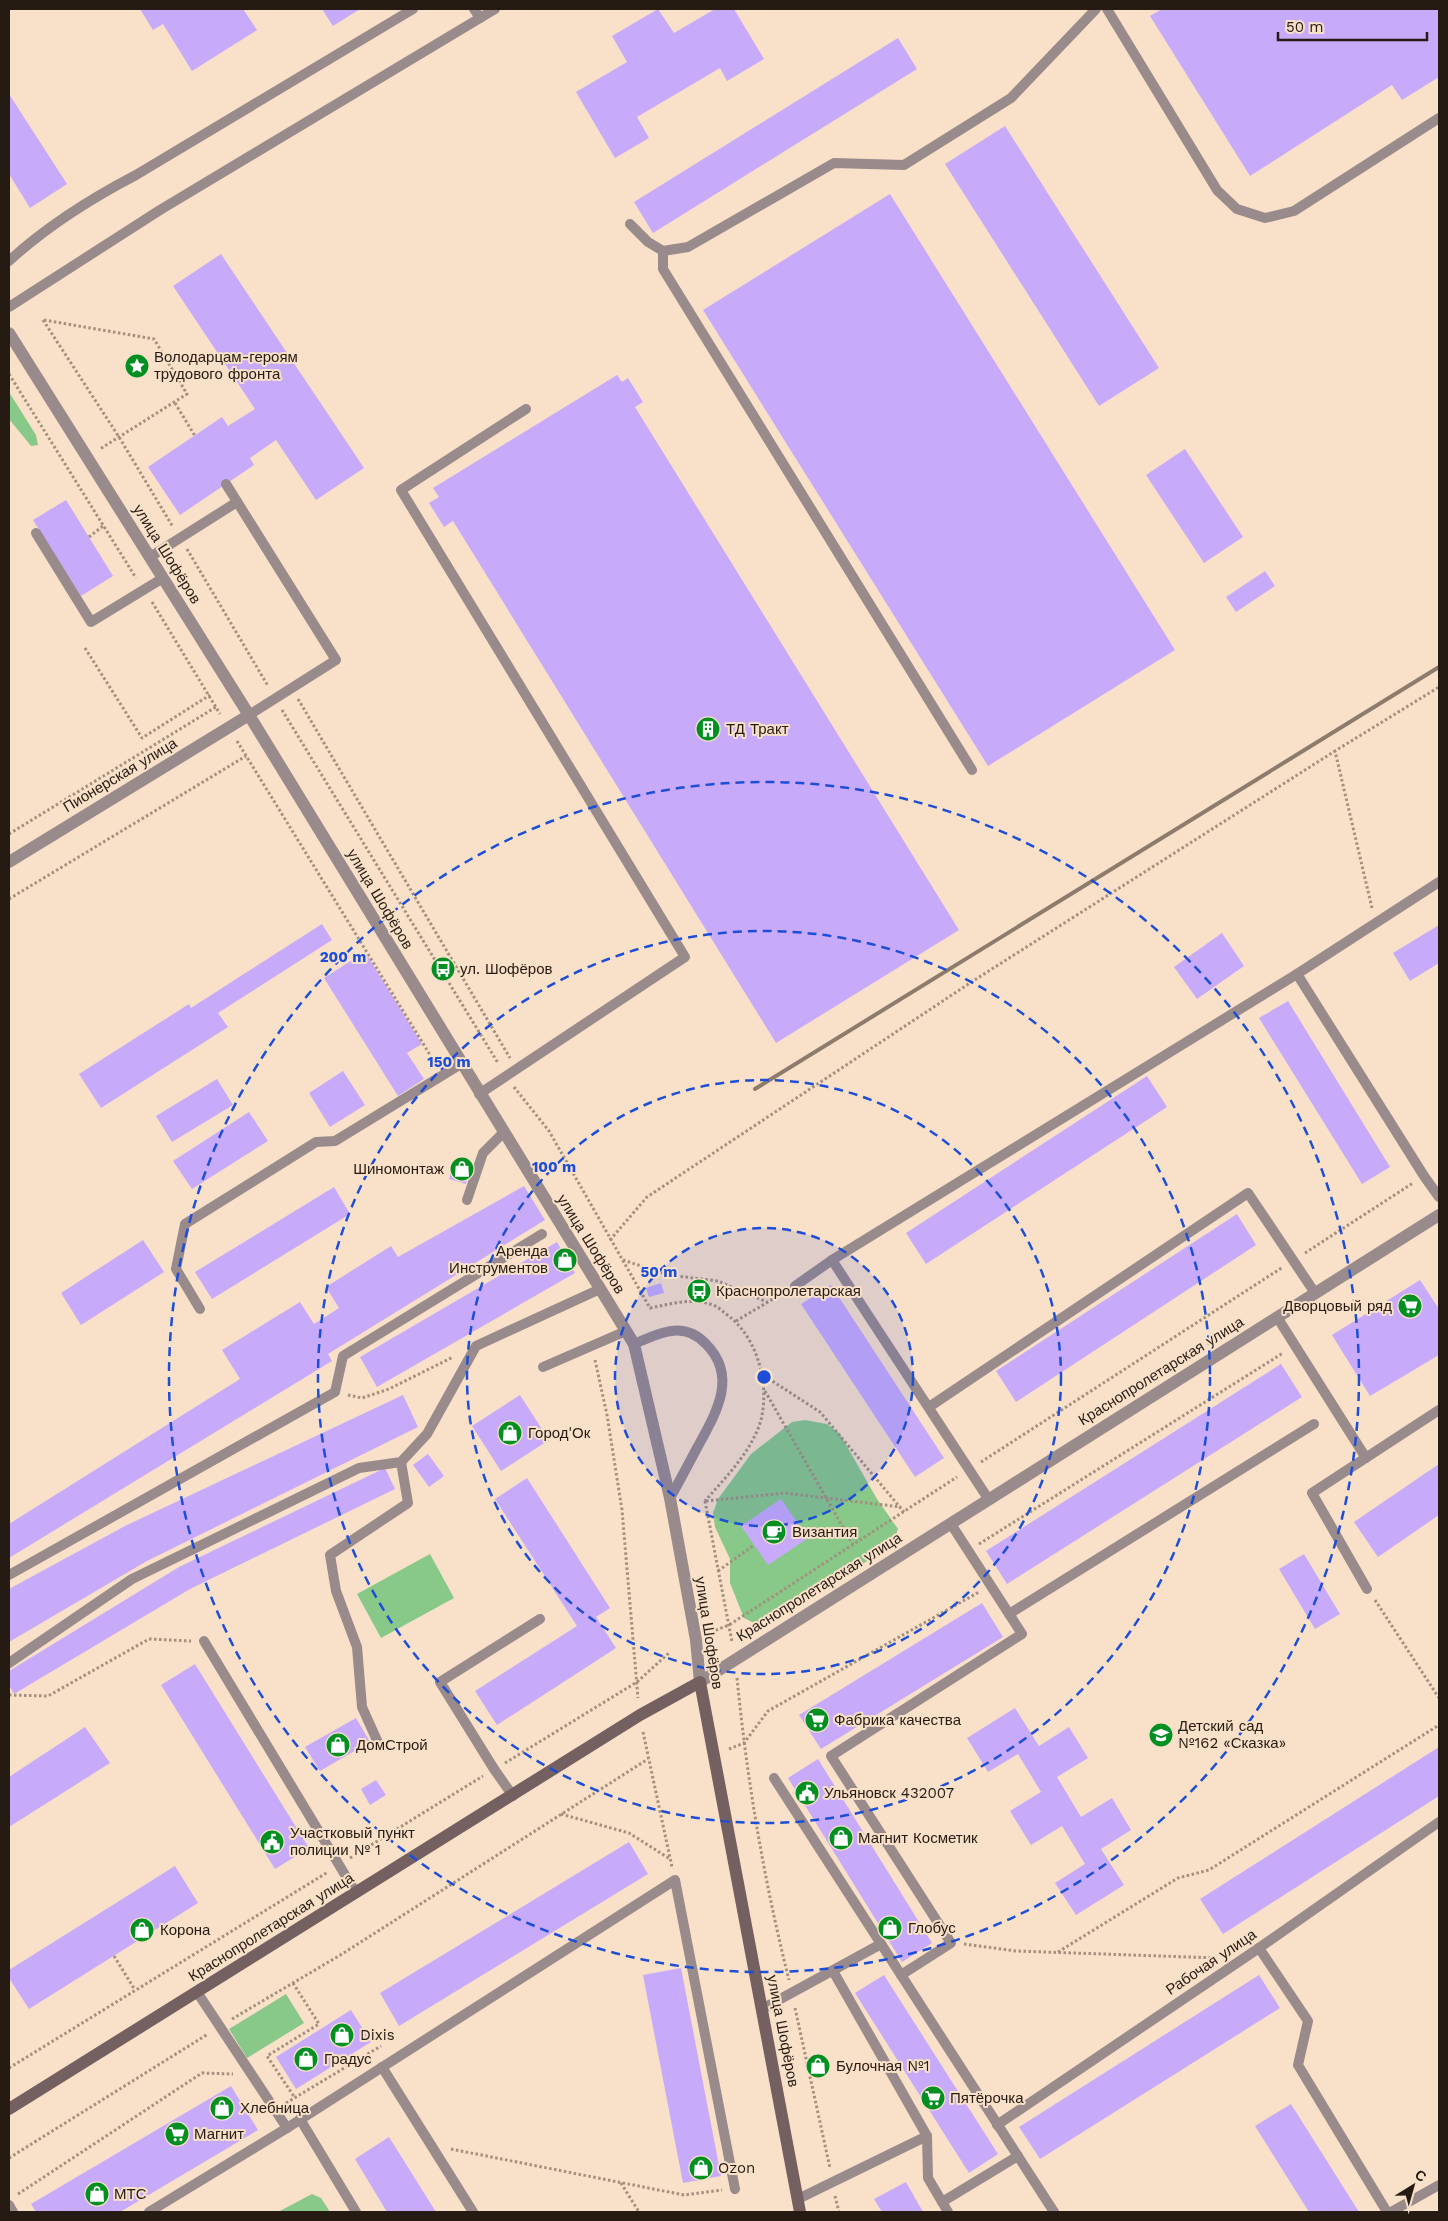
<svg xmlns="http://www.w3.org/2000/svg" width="1448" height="2221" viewBox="0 0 1448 2221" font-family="'Work Sans',sans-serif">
	<rect width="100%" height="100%" fill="#f9e0c8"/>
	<g fill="#88c888">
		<path d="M9 392 36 435 38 445 31 446 9 419Z"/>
		<path d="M805 1420 827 1424 840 1434 877 1499 898 1529 894 1541 886 1550 758 1625 744 1618 730 1583V1559L715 1527 713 1513 718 1499 751 1454 792 1422Z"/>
		<path d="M430 1554 454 1598 381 1638 357 1594Z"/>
		<path d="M286 1994 304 2023 247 2058 229 2029Z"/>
		<path d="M312 2194 321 2198 330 2212H278Z"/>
	</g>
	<g fill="#c8aafb">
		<path d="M140 9H243L257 30 192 71 163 24 153 30Z"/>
		<path d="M322 9H360L333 26Z"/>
		<path d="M658 9 674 33 715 9H734L764 59 727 81 720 68 637 117 649 138 615 158 576 92 627 62 612 36Z"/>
		<path d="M1162 9H1439V77L1402 100 1392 85 1250 176 1150 16Z"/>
		<path d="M898 38 917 69 653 233 634 202Z"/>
		<path d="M9 94 67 184 30 208 9 174Z"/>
		<path d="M1005 126 1159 368 1099 406 945 164Z"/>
		<path d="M890 194 1175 650 988 766 703 310Z"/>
		<path d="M221 254 364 468 316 500 276 440 250 458 254 465 180 515 148 467 222 417 228 426 255 409 173 286Z"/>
		<path d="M617 375 622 382 628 378 643 402 635 407 959 930 776 1043 453 521 444 527 429 503 439 497 433 488Z"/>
		<path d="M1185 449 1243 537 1204 563 1146 475Z"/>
		<path d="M66 500 113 576 81 596 33 520Z"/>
		<path d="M1265 571 1275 586 1236 612 1226 597Z"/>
		<path d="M322 924 332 940 218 1013 228 1027 101 1108 79 1074 189 1004 191 1008Z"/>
		<path d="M1439 925V963L1410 981 1393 953Z"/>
		<path d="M1222 933 1244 966 1197 999 1174 967Z"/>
		<path d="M365 952 422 1044 407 1053 424 1079 398 1096 324 978Z"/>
		<path d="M1288 1001 1390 1167 1362 1184 1259 1018Z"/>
		<path d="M343 1071 365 1105 330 1127 309 1093Z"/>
		<path d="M1147 1076 1167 1107 926 1264 906 1233Z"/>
		<path d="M217 1079 233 1105 172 1142 156 1116Z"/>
		<path d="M249 1112 268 1141 192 1189 173 1161Z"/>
		<path d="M454 1160 471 1165 466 1184 449 1179Z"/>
		<path d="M524 1186 545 1220 328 1354 332 1361 9 1558V1524L240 1379 222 1350 300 1302 314 1324 339 1308 326 1287 391 1246 398 1257Z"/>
		<path d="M334 1187 350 1214 212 1299 195 1272Z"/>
		<path d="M1237 1214 1256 1245 1016 1402 996 1371Z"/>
		<path d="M143 1240 164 1272 81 1325 61 1293Z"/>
		<path d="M557 1242 575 1273 377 1387 360 1357Z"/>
		<path d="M1420 1280 1439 1309V1355L1370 1396 1332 1335Z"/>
		<path d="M661 1283 664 1293 649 1297 646 1288Z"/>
		<path d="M831 1285 944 1458 915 1477 801 1304Z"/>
		<path d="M1281 1364 1302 1397 1007 1584 986 1551Z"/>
		<path d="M403 1395 418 1427 147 1561 9 1642V1589L125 1526Z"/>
		<path d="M520 1395 549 1440 501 1471 472 1426Z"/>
		<path d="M428 1454 444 1476 429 1487 413 1465Z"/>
		<path d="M1439 1464V1515L1378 1557 1354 1522Z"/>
		<path d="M385 1468 395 1489 190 1589 14 1694 9 1685V1671L179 1567Z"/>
		<path d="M527 1478 610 1608 596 1617 616 1648 497 1725 475 1691 577 1626 495 1499Z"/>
		<path d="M781 1499 808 1538 768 1565 741 1526Z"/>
		<path d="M1304 1554 1340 1614 1315 1629 1279 1569Z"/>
		<path d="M982 1603 1003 1637 821 1749 799 1715Z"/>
		<path d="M195 1664 309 1848 275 1869 161 1685Z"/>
		<path d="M1015 1708 1039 1746 1069 1727 1088 1758 1057 1777 1081 1817 1112 1798 1131 1830 1101 1849 1124 1885 1076 1915 1055 1883 1085 1864 1062 1826 1031 1845 1010 1811 1041 1792 1018 1754 988 1772 967 1738Z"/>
		<path d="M356 1718 370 1742 320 1771 305 1747Z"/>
		<path d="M85 1727 110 1763 9 1827V1777Z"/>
		<path d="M1439 1747V1796L1223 1934 1200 1899Z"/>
		<path d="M818 1759 932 1943 902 1962 788 1778Z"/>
		<path d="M376 1780 386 1795 370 1805 361 1789Z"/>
		<path d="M629 1842 648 1874 399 2026 380 1993Z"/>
		<path d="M175 1866 198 1903 29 2009 9 1978V1970Z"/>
		<path d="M681 1968 721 2176 683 2183 643 1975Z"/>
		<path d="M884 1975 998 2154 969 2173 855 1993Z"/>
		<path d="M1259 1975 1280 2008 1040 2159 1019 2127Z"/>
		<path d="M351 2010 371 2042 296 2089 276 2057Z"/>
		<path d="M231 2086 258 2130 120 2212H36L31 2204Z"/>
		<path d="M1291 2104 1359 2212H1309L1255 2126Z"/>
		<path d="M389 2137 436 2212H387L355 2159Z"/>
		<path d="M906 2182 923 2212H882L874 2199Z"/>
	</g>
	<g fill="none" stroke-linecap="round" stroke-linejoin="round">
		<g stroke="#a3907e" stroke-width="3" stroke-dasharray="2.5 2.5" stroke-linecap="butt">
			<path d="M43 320 119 437 173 527"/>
			<path d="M44 320 154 339 187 394 100 449"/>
			<path d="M9 374 136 578"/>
			<path d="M175 403 195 436"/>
			<path d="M89 537 103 526"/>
			<path d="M187 549 268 686"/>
			<path d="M152 602 220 714"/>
			<path d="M85 648 142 738 210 695"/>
			<path d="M298 699 510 1058"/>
			<path d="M282 710 498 1063"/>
			<path d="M237 741 435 1063"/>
			<path d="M9 834 216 707"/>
			<path d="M9 899 246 756"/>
			<path d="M1372 908 1335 751 1439 687"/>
			<path d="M514 1087 549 1131 650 1308C670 1304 690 1298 710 1304 716 1305 721 1310 726 1314 757 1336 770 1383 761 1420 752 1451 726 1477 705 1501"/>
			<path d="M610 1240 647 1197 973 981 1335 751"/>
			<path d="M1305 1253 1413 1183"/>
			<path d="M623 1260 669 1275 718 1281 767 1302"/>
			<path d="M736 1321 783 1293"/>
			<path d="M595 1360 607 1415 622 1510 638 1698"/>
			<path d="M760 1373 820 1412 904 1512"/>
			<path d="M765 1391 853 1545"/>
			<path d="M348 1395 362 1398 389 1389 453 1357"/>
			<path d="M981 1462 1283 1267"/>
			<path d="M705 1501 732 1642"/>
			<path d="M706 1501 785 1493 901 1507"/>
			<path d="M979 1544 1283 1353"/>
			<path d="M718 1571 754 1545"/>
			<path d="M1375 1600 1439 1698"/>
			<path d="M711 1632 729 1625 957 1477"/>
			<path d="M737 1678C747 1780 764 1881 789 1980"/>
			<path d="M9 1695 48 1696 149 1639 191 1641"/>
			<path d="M643 1732 672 1867"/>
			<path d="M729 1749 744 1743 768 1711 979 1592"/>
			<path d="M505 1763 637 1682 670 1652"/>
			<path d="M561 1814 629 1833 670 1859"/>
			<path d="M350 1858 483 1776"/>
			<path d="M964 1944 1016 1951 1218 1958"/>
			<path d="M1058 1952 1178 1878 1209 1870 1439 1725"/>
			<path d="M114 1956 135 1990"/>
			<path d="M293 1983 319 2024 267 2056 295 2098"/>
			<path d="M795 2008 830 2168"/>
			<path d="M232 2019 342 1954 648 1759"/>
			<path d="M9 2068 328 1872"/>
			<path d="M286 2103 381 2046"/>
			<path d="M451 2149 684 2195 722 2190"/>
			<path d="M9 2158 208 2034"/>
			<path d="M621 2183 639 2212"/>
			<path d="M18 2194 202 2073 233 2074"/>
			<path d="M835 2196 839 2212"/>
		</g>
		<g stroke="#998a8b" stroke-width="10">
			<path d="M474 9 480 18"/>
			<path d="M1107 9 1217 190 1237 209 1265 218 1294 211 1439 118"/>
			<path d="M630 224 648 242 663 251"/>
			<path d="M9 261C47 226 90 199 136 175L413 9"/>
			<path d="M9 307 160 210 495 9"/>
			<path d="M226 484 336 660 249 715"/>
			<path d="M36 533 91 622 163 578"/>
			<path d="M150 557 237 502"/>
			<path d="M972 770 663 269V251L688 247 834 163 904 165 1011 98 1096 9"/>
			<path d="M1297 974 1424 1176 1439 1197"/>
			<path d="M479 1094 685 957 401 490 526 409"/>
			<path d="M467 1200 483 1153 503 1133"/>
			<path d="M832 1260 989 1500"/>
			<path d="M795 1286 832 1260 1297 974 1439 882"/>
			<path d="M200 1309 176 1269 185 1224 316 1142 335 1141 461 1064"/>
			<path d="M1277 1317 1366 1458"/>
			<path d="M634 1344C659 1333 684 1320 706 1344 739 1377 715 1415 697 1448 688 1465 679 1482 670 1498"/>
			<path d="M543 1367 626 1331"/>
			<path d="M929 1407 1248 1193 1315 1293"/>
			<path d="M9 1575 335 1392 343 1356 542 1234"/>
			<path d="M1367 1589 1312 1493 1439 1410"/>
			<path d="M1009 1614 1314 1424"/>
			<path d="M204 1641 356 1893"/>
			<path d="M9 1663 132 1579 359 1468 401 1462 427 1434 476 1346 600 1289"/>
			<path d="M380 1747 362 1707 357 1647 336 1591 330 1555 408 1503 401 1462"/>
			<path d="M774 1778 1054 2212"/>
			<path d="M513 1796 494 1769 440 1682 540 1619"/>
			<path d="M1259 1948 1308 2021 1298 2065 1387 2212"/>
			<path d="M833 1971 927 2136 928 2178 948 2212"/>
			<path d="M901 1975 951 1943 831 1756 1022 1634 951 1524"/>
			<path d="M197 1992 287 2128"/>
			<path d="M762 2009 881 1944"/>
			<path d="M382 2067 473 2212"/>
			<path d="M300 2119 356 2212"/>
			<path d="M997 2125 1259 1948 1439 1822"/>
			<path d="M798 2199 927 2136"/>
			<path d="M942 2202 1018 2156"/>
			<path d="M9 2205 13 2212"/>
			<path d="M149 2212 287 2128 675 1880 735 2189"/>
			<path d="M1391 2212 1439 2185"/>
		</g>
		<g stroke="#998a8b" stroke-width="12">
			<path d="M9 862 249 715"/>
			<path d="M700 1682 1439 1215"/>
		</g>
		<path stroke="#998a8b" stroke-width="12" d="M9 333 249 715 634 1344 670 1498 696 1640 700 1682"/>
		<path stroke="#745f61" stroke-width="12" d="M9 2109 640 1715 700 1682 800 2212"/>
		<path stroke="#8d7c6c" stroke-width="4" d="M755 1089 1439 667"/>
	</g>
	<circle cx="764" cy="1377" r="149" fill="#1d4ed8" fill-opacity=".12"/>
	<g fill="none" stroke="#1d4ed8" stroke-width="2.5" stroke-dasharray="9 6">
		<circle cx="764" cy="1377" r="149"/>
		<circle cx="764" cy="1377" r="297"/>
		<circle cx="764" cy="1377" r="446"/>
		<circle cx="764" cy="1377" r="595"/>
	</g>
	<defs>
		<symbol id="sight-disc" viewBox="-11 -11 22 22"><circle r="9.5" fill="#008f21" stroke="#f9e0c8"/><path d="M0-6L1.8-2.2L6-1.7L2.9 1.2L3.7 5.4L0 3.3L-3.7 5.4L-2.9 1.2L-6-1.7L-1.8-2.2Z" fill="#fff"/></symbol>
		<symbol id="building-disc" viewBox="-11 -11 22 22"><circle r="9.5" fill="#008f21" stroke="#f9e0c8"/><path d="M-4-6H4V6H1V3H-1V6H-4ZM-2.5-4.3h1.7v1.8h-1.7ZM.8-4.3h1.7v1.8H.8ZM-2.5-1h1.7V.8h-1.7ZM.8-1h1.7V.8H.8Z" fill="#fff"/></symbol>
		<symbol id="bus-disc" viewBox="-11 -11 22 22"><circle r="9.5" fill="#008f21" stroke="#f9e0c8"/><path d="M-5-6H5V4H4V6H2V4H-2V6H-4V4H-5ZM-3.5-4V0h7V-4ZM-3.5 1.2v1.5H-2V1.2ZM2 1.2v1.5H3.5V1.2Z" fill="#fff"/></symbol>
		<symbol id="shop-disc" viewBox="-11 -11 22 22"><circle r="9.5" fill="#008f21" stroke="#f9e0c8"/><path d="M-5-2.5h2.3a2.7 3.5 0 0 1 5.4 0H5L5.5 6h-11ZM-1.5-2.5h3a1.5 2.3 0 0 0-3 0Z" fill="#fff"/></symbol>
		<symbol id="supermarket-disc" viewBox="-11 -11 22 22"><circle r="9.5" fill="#008f21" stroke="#f9e0c8"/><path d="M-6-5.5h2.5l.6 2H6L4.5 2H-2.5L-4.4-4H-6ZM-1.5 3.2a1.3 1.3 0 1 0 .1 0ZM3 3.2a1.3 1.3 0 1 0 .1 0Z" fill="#fff"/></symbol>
		<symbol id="cafe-disc" viewBox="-11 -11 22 22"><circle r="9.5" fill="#008f21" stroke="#f9e0c8"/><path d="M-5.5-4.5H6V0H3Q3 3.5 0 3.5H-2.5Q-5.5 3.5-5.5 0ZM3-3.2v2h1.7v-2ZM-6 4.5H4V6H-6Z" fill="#fff"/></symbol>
		<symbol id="school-disc" viewBox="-11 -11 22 22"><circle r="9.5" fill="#008f21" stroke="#f9e0c8"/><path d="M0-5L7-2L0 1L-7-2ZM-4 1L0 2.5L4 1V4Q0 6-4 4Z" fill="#fff"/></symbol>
		<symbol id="civic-disc" viewBox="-11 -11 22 22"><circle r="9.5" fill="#008f21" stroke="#f9e0c8"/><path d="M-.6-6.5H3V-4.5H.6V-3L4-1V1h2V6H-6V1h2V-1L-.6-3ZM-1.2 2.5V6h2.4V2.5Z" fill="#fff"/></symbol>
	</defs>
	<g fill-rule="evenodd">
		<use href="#sight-disc" x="123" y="352" width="28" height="28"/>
		<use href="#building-disc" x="694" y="715" width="28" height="28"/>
		<use href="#bus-disc" x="429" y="955" width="28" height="28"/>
		<use href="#shop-disc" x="448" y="1155" width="28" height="28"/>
		<use href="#shop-disc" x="551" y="1246" width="28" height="28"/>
		<use href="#bus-disc" x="685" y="1277" width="28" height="28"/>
		<use href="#supermarket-disc" x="1396" y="1292" width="28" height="28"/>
		<use href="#shop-disc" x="496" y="1419" width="28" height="28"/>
		<use href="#cafe-disc" x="760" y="1518" width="28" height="28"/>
		<use href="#supermarket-disc" x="803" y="1706" width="28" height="28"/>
		<use href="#school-disc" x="1147" y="1721" width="28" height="28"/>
		<use href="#shop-disc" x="324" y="1731" width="28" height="28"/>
		<use href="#civic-disc" x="793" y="1779" width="28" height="28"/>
		<use href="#shop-disc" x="827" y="1824" width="28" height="28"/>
		<use href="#civic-disc" x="258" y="1828" width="28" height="28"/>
		<use href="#shop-disc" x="876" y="1914" width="28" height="28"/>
		<use href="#shop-disc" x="128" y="1916" width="28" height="28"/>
		<use href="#shop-disc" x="328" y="2021" width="28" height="28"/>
		<use href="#shop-disc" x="292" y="2045" width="28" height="28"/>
		<use href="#shop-disc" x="804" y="2052" width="28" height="28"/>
		<use href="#supermarket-disc" x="919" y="2084" width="28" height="28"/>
		<use href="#shop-disc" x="208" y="2094" width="28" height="28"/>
		<use href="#supermarket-disc" x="163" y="2120" width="28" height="28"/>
		<use href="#shop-disc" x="687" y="2154" width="28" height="28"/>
		<use href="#shop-disc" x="83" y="2180" width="28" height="28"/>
	</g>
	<g text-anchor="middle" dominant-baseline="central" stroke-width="4" stroke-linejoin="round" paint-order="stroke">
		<g font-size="15" fill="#251b13" stroke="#f9e0c8" text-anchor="start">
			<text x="154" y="357">Володарцам-героям<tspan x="154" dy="17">трудового фронта</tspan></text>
			<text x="726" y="729">ТД Тракт</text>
			<text x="460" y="969">ул. Шофёров</text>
			<text x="444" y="1169" text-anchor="end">Шиномонтаж</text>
			<text x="548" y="1251" text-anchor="end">Аренда<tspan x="548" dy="17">Инструментов</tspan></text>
			<text x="716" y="1291">Краснопролетарская</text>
			<text x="1392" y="1306" text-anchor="end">Дворцовый ряд</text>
			<text x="528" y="1433">Город'Ок</text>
			<text x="792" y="1532">Византия</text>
			<text x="834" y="1720">Фабрика качества</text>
			<text x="1178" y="1726">Детский сад<tspan x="1178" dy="17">№162 «Сказка»</tspan></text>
			<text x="356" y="1745">ДомСтрой</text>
			<text x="824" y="1793">Ульяновск 432007</text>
			<text x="290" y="1833">Участковый пункт<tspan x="290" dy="17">полиции № 1</tspan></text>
			<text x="858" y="1838">Магнит Косметик</text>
			<text x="908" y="1928">Глобус</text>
			<text x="160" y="1930">Корона</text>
			<text x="360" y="2035">Dixis</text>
			<text x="324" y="2059">Градус</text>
			<text x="836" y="2066">Булочная №1</text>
			<text x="950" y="2098">Пятёрочка</text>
			<text x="240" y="2108">Хлебница</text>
			<text x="194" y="2134">Магнит</text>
			<text x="718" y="2168">Ozon</text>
			<text x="114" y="2194">МТС</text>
		</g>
		<g font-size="15" fill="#251b13" stroke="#f9e0c8">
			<text transform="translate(167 554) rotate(58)">улица Шофёров</text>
			<text transform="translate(120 775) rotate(-31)">Пионерская улица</text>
			<text transform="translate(380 899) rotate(59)">улица Шофёров</text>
			<text transform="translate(591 1244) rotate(58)">улица Шофёров</text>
			<text transform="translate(1161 1371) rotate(-32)">Краснопролетарская улица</text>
			<text transform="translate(819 1587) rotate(-32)">Краснопролетарская улица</text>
			<text transform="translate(709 1633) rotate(81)">улица Шофёров</text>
			<text transform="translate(271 1927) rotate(-32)">Краснопролетарская улица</text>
			<text transform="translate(1211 1962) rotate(-34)">Рабочая улица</text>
			<text transform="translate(783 2031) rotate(79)">улица Шофёров</text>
		</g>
	</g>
	<circle cx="764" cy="1377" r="8" fill="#1d4ed8" stroke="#f9e0c8" stroke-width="2.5"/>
	<g font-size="15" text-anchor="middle" font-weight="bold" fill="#1d4ed8" stroke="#f9e0c8" stroke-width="4" stroke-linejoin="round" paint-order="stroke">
		<text x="343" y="962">200 m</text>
		<text x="449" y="1067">150 m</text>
		<text x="554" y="1172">100 m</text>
		<text x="659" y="1277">50 m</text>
	</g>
	<rect width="1448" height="2221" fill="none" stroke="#251b13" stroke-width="20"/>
	<g transform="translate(1413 2186) rotate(37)" stroke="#f9e0c8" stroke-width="4" paint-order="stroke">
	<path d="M0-4L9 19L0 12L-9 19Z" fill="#251b13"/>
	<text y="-8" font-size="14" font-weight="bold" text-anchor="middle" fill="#251b13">С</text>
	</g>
	<path d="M1278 32v8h149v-8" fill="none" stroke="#251b13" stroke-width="2.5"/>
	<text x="1286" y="32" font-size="15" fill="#251b13" stroke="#f9e0c8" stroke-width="4" paint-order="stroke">50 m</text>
</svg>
